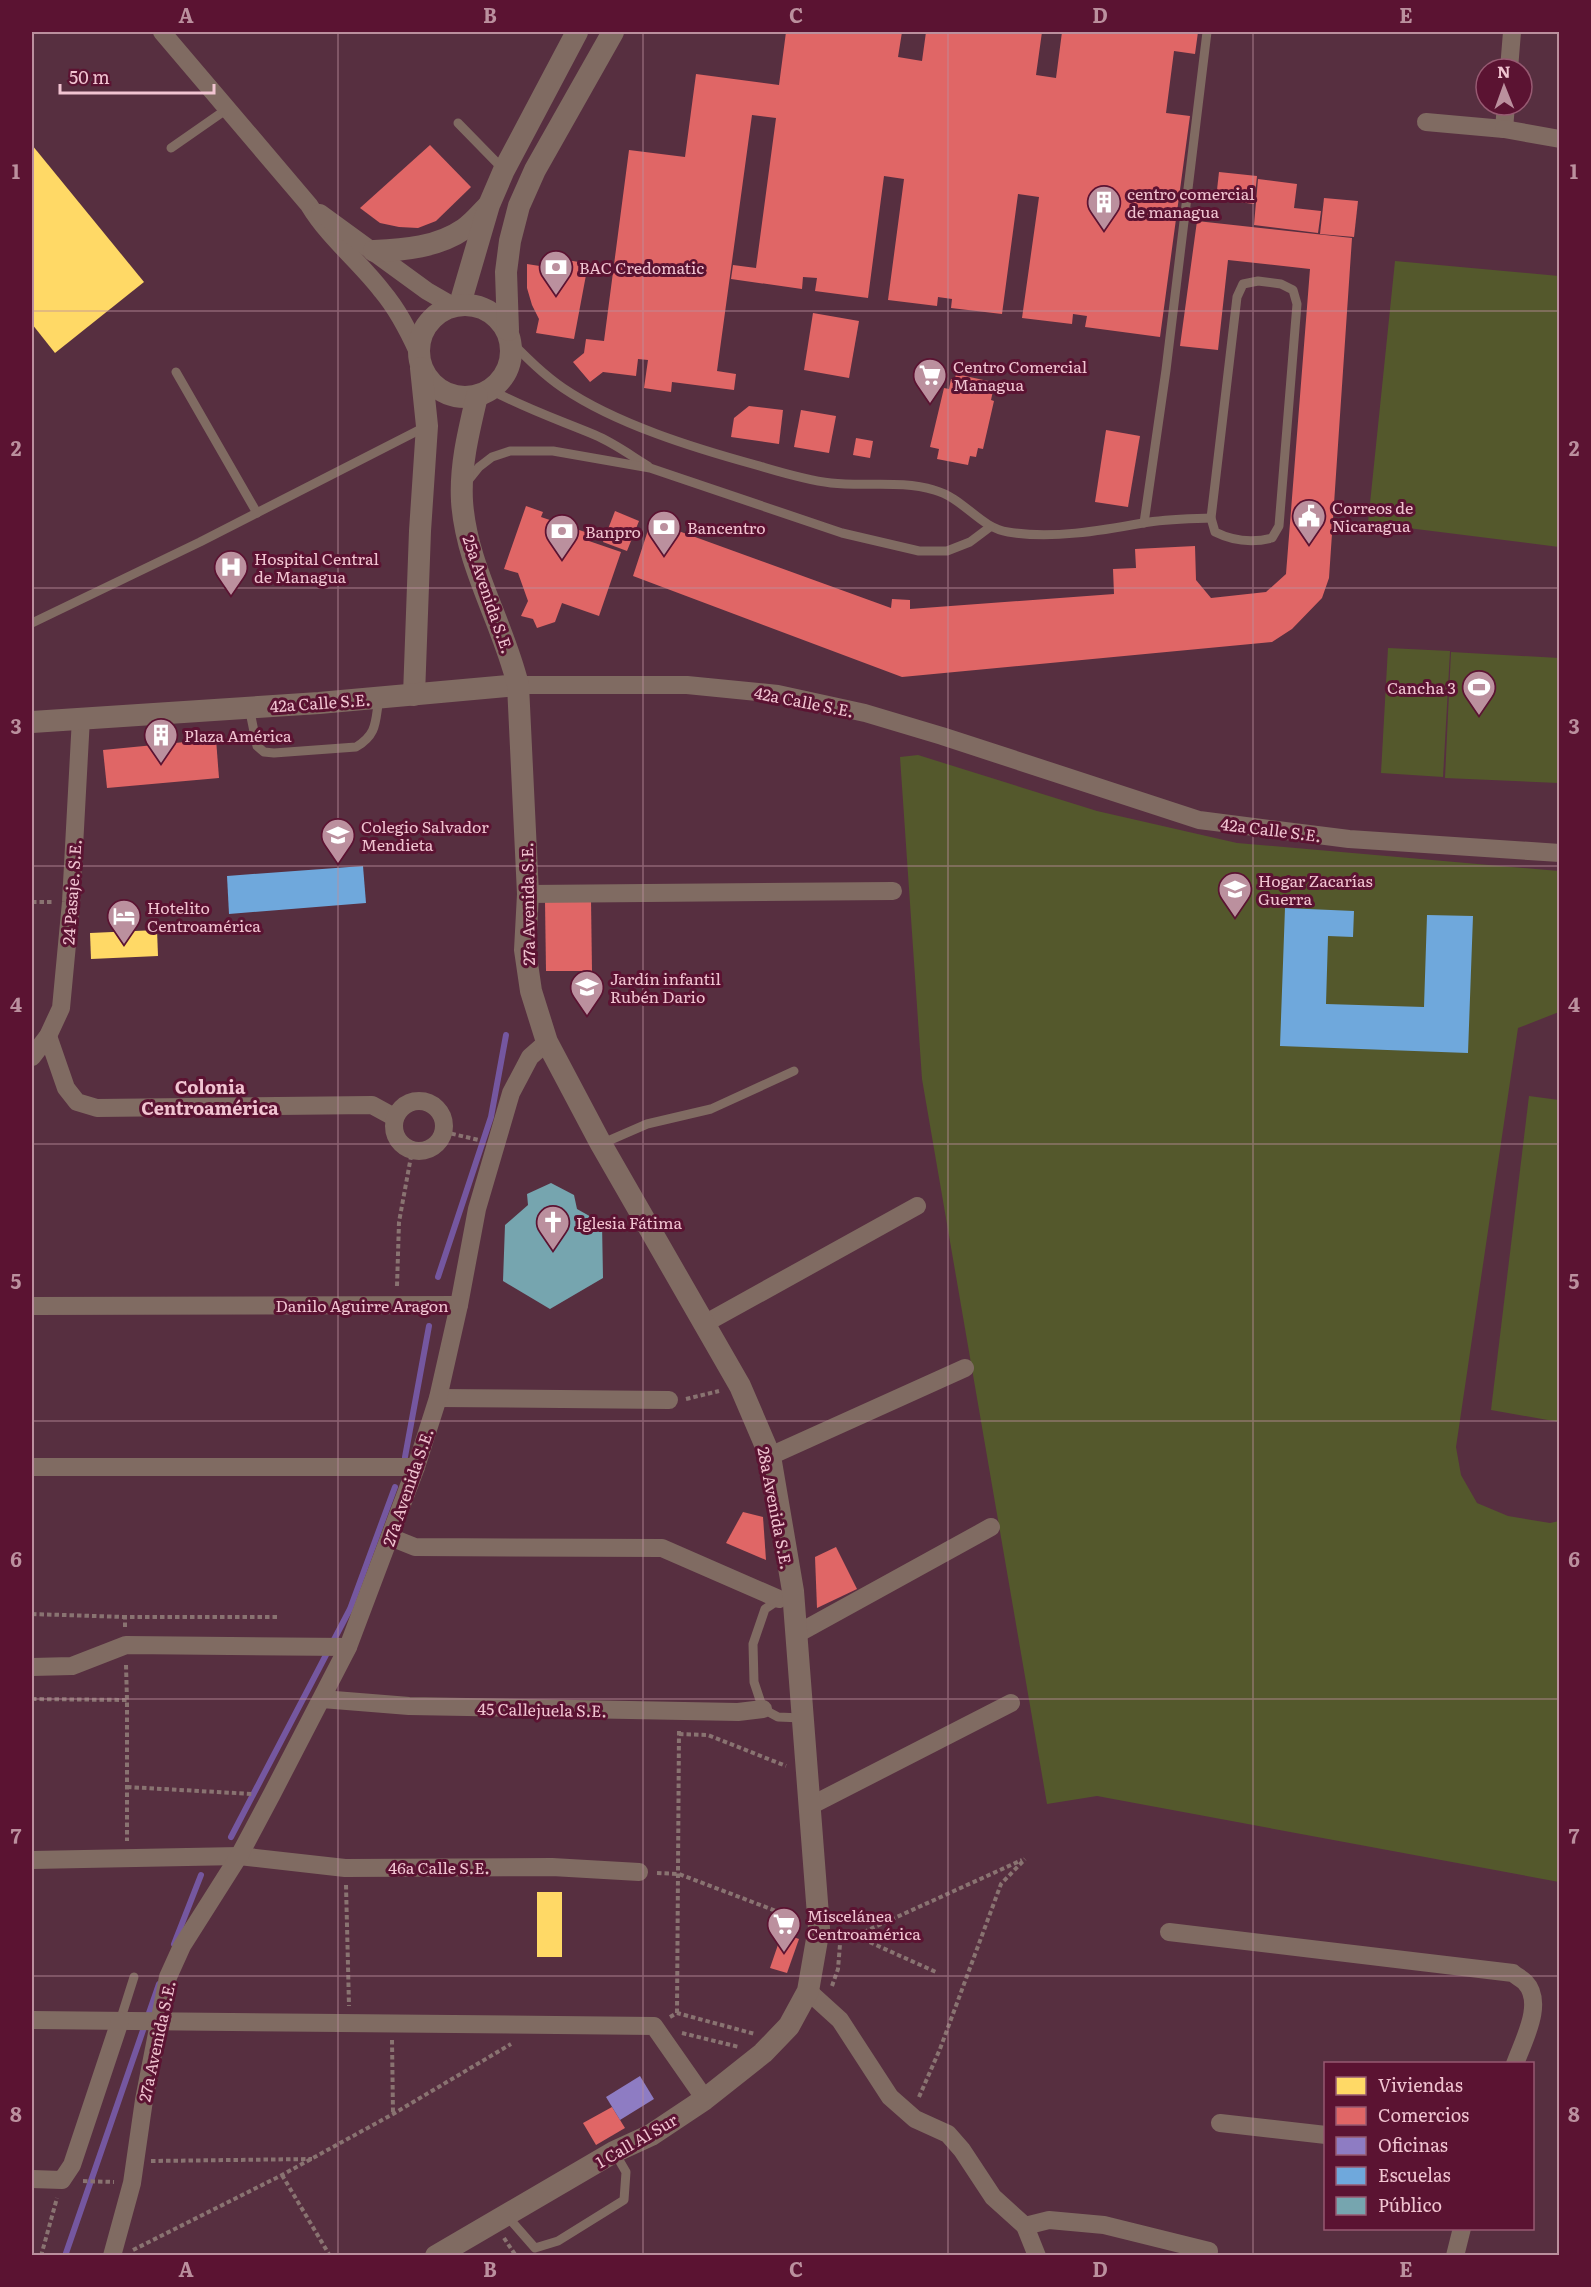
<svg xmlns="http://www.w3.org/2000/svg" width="1591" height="2287" viewBox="0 0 1591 2287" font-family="Literata,serif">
	<rect width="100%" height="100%" fill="#572f40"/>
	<g fill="#54582c">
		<path d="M1395 261 1559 276V547L1368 523Z"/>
		<path d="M1388 648 1450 651 1443 777 1381 773Z"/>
		<path d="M1451 652 1559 658V783L1445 778Z"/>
		<path d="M918 755 1097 811 1237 843 1559 871V1012L1518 1028 1456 1447 1461 1475 1477 1503 1508 1516 1550 1523 1559 1521V1882L1097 1796 1047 1804 922 1079 900 757Z"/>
		<path d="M1529 1096 1559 1100V1422L1491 1410Z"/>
	</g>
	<g fill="#ffd966">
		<path d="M32 145 144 282 55 353 32 324Z"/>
		<path d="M157 930 158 956 91 959 90 933Z"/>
		<rect x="537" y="1892" width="25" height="65"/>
	</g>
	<g fill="#e06666">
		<path d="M786 32H902L898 57 922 61 926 32H1042L1036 75 1056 78 1062 32H1198L1195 54 1174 51 1166 113 1190 116 1160 337 1085 327 1087 316 1073 314 1072 324 1022 318 1039 197 1018 194 1002 314 951 308 952 299 938 297 937 306 888 300 904 179 884 176 868 298 815 291 817 278 803 277 802 289 731 279 733 265 756 268 776 118 752 115 717 371 736 374 734 390 672 382 671 392 644 388 648 360 638 359 636 376 603 372 590 382 573 362 584 353 586 339 604 341 629 150 685 157 696 74 779 85Z"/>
		<path d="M430 145 471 187 436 221 418 228 399 227 380 223 360 208Z"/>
		<path d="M1219 172 1257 176 1254 204 1216 199Z"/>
		<path d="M1258 179 1297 184 1294 208 1321 211 1318 233 1254 225Z"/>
		<path d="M1324 198 1358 201 1354 237 1320 234Z"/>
		<path d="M1197 221 1352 238 1329 578 1322 598 1292 629 1272 642 902 677 633 576 651 521 891 608 892 599 910 600V609L1114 594 1113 569 1136 568 1135 549 1195 546 1196 580 1211 598 1266 592 1286 574 1310 269 1228 260 1218 350 1180 346Z"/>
		<path d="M548 257 579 262 578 274 586 275 574 339 536 333 539 319 532 305 527 288V264L546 267Z"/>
		<path d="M813 313 859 321 849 378 804 370Z"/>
		<path d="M956 374 988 381 986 390 993 391 991 400 994 401 983 449 978 448 976 457 970 456 968 465 937 459 939 449 930 447 944 388 949 389 951 379H955Z"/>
		<path d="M749 406 783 410 779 444 731 437 734 418Z"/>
		<path d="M801 410 836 416 829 453 794 447Z"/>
		<path d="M1106 430 1140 436 1128 507 1095 502Z"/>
		<path d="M856 438 873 441 870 458 853 455Z"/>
		<path d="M526 506 543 512 541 517 588 533 586 540 621 552 599 616 562 603 555 622 537 628 533 619 521 616 528 601 518 573 504 569Z"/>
		<path d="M615 511 639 521 627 551 603 542Z"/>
		<path d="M216 739 219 778 107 788 103 750Z"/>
		<path d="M591 900 592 971H546L545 901Z"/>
		<path d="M743 1512 763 1517 766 1560 726 1543Z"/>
		<path d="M836 1547 857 1589 817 1608 815 1557Z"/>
		<path d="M782 1933 799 1939 787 1973 770 1968Z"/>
		<path d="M612 2107 625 2128 596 2145 583 2123Z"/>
	</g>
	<path fill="#8e7cc3" d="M640 2076 654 2099 620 2120 606 2097Z"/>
	<g fill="#6fa8dc">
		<path d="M363 866 366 903 229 914 227 876Z"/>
		<path d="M1285 908 1354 911 1353 937 1328 936 1326 1004 1424 1007 1427 915 1473 916 1468 1053 1280 1046Z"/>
	</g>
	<path fill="#76a5af" d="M551 1183 574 1195 577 1209 602 1223 603 1278 550 1309 503 1281 505 1225 528 1205 527 1194Z"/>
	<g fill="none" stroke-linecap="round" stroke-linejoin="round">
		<g stroke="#7557a0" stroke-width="6">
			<path d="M438 1277 491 1117 506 1035"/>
			<path d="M405 1457 429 1326"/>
			<path d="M231 1837 350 1609 395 1487"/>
			<path d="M174 1944 201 1875"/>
			<path d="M65 2256 159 1984"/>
		</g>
		<g stroke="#897371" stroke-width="4" stroke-dasharray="4.5 3" stroke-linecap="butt">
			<path d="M32 902H53"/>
			<path d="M444 1132 479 1140"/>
			<path d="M397 1286 399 1222 412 1151"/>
			<path d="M686 1399 719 1391"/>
			<path d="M32 1614 125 1617"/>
			<path d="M125 1627V1617H278"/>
			<path d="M126 1665 127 1700"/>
			<path d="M32 1699 127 1700V1841"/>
			<path d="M679 1734 708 1735 786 1766"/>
			<path d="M127 1787 252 1794"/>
			<path d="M657 1873 679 1874 797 1919"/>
			<path d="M346 1885 349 2006"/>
			<path d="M856 1936 936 1972"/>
			<path d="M842 1938 855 1936 1022 1860"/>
			<path d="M832 1986 838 1969 841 1932"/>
			<path d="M677 2013 679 1728"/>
			<path d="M670 2017 677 2013 755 2034"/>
			<path d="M682 2033 739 2047"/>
			<path d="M392 2040 393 2113"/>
			<path d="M919 2097 940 2049 1001 1884 1025 1859"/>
			<path d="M151 2161 312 2159"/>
			<path d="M282 2175 330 2256"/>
			<path d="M83 2181 114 2182"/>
			<path d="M504 2238 516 2256"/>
			<path d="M133 2250 282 2175 393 2114 511 2044"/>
			<path d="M41 2256 57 2198"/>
		</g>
		<g stroke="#806b62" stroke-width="9">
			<path d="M458 123 502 168"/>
			<path d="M171 148 227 109"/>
			<path d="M1258 281 1281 284 1293 290 1297 304 1279 526 1272 538C1252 543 1233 541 1215 532L1211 518 1237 297 1243 284Z"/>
			<path d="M512 343C528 359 544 375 563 388 616 424 694 448 756 465 780 472 805 480 831 483 865 487 901 480 934 490 964 498 980 528 1008 532 1051 539 1100 531 1143 523 1165 519 1188 519 1211 518"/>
			<path d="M176 372 257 513"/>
			<path d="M491 390C526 409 559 420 595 435 614 443 630 455 648 466"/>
			<path d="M467 482 479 467 492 457 510 451H553L650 468 842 533 919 551H947L970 542 990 527"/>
			<path d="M1144 523 1166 370 1207 32"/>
			<path d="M32 623 200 542 425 427"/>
			<path d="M249 707 257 746 264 752 274 753 356 747C378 734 375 721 379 698"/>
			<path d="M601 1144 647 1124 711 1109 794 1071"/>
			<path d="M780 1599 765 1609 753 1644 754 1682 763 1709 778 1717 802 1718"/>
			<path d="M120 2021 134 1977"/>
			<path d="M506 2215 535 2248 558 2241 624 2200 626 2172 615 2153"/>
		</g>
		<g stroke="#806b62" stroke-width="18">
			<path d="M162 32 309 205C329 238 359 261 382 291 398 310 408 330 418 352"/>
			<path d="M1509 69 1512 32"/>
			<path d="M1426 122 1504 129 1506 105"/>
			<path d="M1504 129 1560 139"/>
			<path d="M320 213 427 291 453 306"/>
			<path d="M518 685H687L778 694 865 713 942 736 1199 820 1349 839 1560 853"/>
			<path d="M528 894 893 891"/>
			<path d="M48 1036 66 1088 77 1102 97 1108 372 1105 394 1117"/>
			<path d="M32 1057 48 1036 61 1008 71 902 81 718"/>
			<circle cx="419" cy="1126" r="25"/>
			<path d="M32 1306 459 1305"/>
			<path d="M704 1324 917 1206"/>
			<path d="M438 1398 669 1400"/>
			<path d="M770 1456 965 1368"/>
			<path d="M32 1467H416"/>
			<path d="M390 1537 415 1547 662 1548 779 1599"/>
			<path d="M795 1635 991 1527"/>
			<path d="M32 1667 72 1666 126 1645 348 1647"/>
			<path d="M322 1699 409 1706 738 1712 763 1709"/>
			<path d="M808 1807 1011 1703"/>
			<path d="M32 1860 239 1856 345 1868 552 1867 639 1872"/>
			<path d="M1169 1932 1513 1973C1516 1976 1521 1978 1525 1982 1545 2003 1523 2041 1515 2064"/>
			<path d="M808 1991 840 2020 890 2097 915 2119 948 2134 962 2150 993 2197 1025 2226 1037 2256"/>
			<path d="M32 2020 654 2026 705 2099"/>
			<path d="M1220 2123 1326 2135"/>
			<path d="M32 2179 62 2180 72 2165 120 2021"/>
			<path d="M1025 2226 1049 2220 1104 2225 1209 2251"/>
			<path d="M112 2256 132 2183 144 2100 168 1977 182 1946 239 1856 272 1794 348 1647 416 1467 438 1398 459 1305 477 1209 511 1093 530 1057 547 1042"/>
			<path d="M1455 2256 1462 2228"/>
		</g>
		<g stroke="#806b62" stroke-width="22">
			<path d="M374 251C404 250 438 247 464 229 473 223 481 213 488 206"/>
			<path d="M460 304 489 205 504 170 577 32"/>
			<circle cx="465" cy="351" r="46"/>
			<path d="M508 330 506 272 510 241 519 206 535 170 613 32"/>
			<path d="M414 695 420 531 427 426 421 368"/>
			<path d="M32 722 319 703 518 685"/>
			<path d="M436 2256 614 2152 651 2135 705 2099 763 2053 789 2026 808 1991 819 1928 793 1591 770 1456 740 1386 601 1144 547 1042 531 991 525 950 528 894 518 685C503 623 466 565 462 501 460 465 469 430 477 396"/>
		</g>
	</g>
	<path fill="none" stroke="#bb909e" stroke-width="1.5" stroke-opacity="0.55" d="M338 32V2256M643 32V2256M948 32V2256M1253 32V2256M32 311H1560M32 588H1560M32 866H1560M32 1144H1560M32 1421H1560M32 1699H1560M32 1976H1560"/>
	<defs>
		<symbol id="building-pin" viewBox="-11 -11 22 30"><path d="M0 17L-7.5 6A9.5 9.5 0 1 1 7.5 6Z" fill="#bb909e" stroke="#5b1332"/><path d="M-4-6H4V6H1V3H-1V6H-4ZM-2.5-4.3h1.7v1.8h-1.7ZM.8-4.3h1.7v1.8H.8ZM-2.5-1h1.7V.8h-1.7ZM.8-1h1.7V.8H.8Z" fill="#fff"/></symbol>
		<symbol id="bank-pin" viewBox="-11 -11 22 30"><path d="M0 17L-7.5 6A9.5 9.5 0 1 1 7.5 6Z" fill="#bb909e" stroke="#5b1332"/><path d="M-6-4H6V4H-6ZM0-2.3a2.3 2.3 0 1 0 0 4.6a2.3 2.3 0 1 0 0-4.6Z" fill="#fff"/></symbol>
		<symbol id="supermarket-pin" viewBox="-11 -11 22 30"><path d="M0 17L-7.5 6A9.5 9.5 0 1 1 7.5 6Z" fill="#bb909e" stroke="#5b1332"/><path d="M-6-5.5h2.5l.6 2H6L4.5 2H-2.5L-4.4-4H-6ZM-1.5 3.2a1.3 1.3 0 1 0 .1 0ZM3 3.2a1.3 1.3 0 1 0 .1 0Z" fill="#fff"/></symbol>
		<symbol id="civic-pin" viewBox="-11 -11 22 30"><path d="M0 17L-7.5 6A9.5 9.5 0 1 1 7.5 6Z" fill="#bb909e" stroke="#5b1332"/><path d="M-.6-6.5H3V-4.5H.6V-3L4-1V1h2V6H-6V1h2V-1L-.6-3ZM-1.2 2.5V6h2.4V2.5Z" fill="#fff"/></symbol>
		<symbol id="hospital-pin" viewBox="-11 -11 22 30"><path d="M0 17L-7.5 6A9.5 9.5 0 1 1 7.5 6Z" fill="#bb909e" stroke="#5b1332"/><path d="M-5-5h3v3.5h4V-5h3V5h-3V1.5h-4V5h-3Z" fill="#fff"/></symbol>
		<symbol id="stadium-pin" viewBox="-11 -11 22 30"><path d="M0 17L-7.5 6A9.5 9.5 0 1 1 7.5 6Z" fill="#bb909e" stroke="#5b1332"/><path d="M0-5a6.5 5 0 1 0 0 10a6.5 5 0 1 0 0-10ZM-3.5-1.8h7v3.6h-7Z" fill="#fff"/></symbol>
		<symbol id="school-pin" viewBox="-11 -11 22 30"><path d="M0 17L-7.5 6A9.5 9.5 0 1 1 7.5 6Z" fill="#bb909e" stroke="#5b1332"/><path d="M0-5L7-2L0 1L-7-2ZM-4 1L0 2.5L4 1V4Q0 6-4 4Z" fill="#fff"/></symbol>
		<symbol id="hotel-pin" viewBox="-11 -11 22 30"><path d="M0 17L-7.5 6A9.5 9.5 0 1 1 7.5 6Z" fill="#bb909e" stroke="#5b1332"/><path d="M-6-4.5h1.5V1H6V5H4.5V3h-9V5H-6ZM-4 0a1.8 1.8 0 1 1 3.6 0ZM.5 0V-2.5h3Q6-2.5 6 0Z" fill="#fff"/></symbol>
		<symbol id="church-pin" viewBox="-11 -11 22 30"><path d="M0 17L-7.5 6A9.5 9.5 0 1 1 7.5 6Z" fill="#bb909e" stroke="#5b1332"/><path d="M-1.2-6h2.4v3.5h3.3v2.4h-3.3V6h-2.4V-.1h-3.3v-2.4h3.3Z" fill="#fff"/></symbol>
	</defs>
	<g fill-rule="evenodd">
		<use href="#building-pin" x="1085" y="183" width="38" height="52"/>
		<use href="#bank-pin" x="537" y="248" width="38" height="52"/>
		<use href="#supermarket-pin" x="911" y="356" width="38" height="52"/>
		<use href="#civic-pin" x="1290" y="497" width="38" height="52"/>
		<use href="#bank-pin" x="645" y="508" width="38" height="52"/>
		<use href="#bank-pin" x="543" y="512" width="38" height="52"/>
		<use href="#hospital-pin" x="212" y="548" width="38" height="52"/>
		<use href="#stadium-pin" x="1460" y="668" width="38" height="52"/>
		<use href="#building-pin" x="142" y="716" width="38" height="52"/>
		<use href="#school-pin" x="319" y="816" width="38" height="52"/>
		<use href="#school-pin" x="1216" y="870" width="38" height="52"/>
		<use href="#hotel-pin" x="105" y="897" width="38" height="52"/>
		<use href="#school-pin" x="568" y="968" width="38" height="52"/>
		<use href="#church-pin" x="534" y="1203" width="38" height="52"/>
		<use href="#supermarket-pin" x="765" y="1905" width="38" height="52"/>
	</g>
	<g text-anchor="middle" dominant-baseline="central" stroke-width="6" stroke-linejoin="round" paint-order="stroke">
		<g font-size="16" fill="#f1c4d1" stroke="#5b1332" text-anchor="start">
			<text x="1127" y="193">centro comercial<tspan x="1127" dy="18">de managua</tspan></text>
			<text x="579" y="267">BAC Credomatic</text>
			<text x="953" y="366">Centro Comercial<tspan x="953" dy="18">Managua</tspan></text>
			<text x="1332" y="507">Correos de<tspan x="1332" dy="18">Nicaragua</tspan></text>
			<text x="687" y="527">Bancentro</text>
			<text x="585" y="531">Banpro</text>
			<text x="254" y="558">Hospital Central<tspan x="254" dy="18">de Managua</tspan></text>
			<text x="1456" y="687" text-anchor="end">Cancha 3</text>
			<text x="184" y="735">Plaza América</text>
			<text x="361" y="826">Colegio Salvador<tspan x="361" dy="18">Mendieta</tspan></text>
			<text x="1258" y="880">Hogar Zacarías<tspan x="1258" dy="18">Guerra</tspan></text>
			<text x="147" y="907">Hotelito<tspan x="147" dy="18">Centroamérica</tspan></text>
			<text x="610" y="978">Jardín infantil<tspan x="610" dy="18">Rubén Dario</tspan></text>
			<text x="576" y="1222">Iglesia Fátima</text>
			<text x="807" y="1915">Miscelánea<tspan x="807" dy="18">Centroamérica</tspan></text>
		</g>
		<g font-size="16" fill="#f1c4d1" stroke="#5b1332">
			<text transform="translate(489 594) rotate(71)">25a Avenida S.E.</text>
			<text transform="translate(804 701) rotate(11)">42a Calle S.E.</text>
			<text transform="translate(320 702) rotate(-4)">42a Calle S.E.</text>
			<text transform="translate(1271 829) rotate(7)">42a Calle S.E.</text>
			<text transform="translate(71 892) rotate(-86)">24 Pasaje. S.E.</text>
			<text transform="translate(527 904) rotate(-91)">27a Avenida S.E.</text>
			<text x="362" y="1305">Danilo Aguirre Aragon</text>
			<text transform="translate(407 1487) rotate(-71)">27a Avenida S.E.</text>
			<text transform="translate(776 1508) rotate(79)">28a Avenida S.E.</text>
			<text transform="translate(542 1709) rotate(1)">45 Callejuela S.E.</text>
			<text x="439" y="1867">46a Calle S.E.</text>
			<text transform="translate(156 2041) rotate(-78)">27a Avenida S.E.</text>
			<text transform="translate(636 2140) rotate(-30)">1 Call Al Sur</text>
		</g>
		<g font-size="18" font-weight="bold" fill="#f1c4d1" stroke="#5b1332">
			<text x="210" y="1086">Colonia<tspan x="210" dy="21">Centroamérica</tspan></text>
		</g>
	</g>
	<rect width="1591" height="2287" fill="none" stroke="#5b1332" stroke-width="66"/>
	<rect x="1324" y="2062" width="210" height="168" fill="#5b1332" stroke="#975a72" stroke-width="1.5"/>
	<rect x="1336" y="2077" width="30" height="18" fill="#ffd966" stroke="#975a72" stroke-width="1.5"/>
	<text x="1378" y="2092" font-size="18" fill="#f1c4d1">Viviendas</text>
	<rect x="1336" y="2107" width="30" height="18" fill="#e06666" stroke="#975a72" stroke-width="1.5"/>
	<text x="1378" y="2122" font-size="18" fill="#f1c4d1">Comercios</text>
	<rect x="1336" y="2137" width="30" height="18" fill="#8e7cc3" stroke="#975a72" stroke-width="1.5"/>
	<text x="1378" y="2152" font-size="18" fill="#f1c4d1">Oficinas</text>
	<rect x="1336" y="2167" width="30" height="18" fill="#6fa8dc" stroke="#975a72" stroke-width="1.5"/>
	<text x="1378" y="2182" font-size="18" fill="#f1c4d1">Escuelas</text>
	<rect x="1336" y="2197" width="30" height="18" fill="#76a5af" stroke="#975a72" stroke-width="1.5"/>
	<text x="1378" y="2212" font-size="18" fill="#f1c4d1">Público</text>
	<g transform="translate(1504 87) rotate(359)"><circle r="28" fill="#5b1332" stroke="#975a72" stroke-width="1.5"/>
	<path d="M0-4.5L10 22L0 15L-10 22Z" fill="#bb909e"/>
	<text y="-9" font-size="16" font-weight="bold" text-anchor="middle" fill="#f1c4d1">N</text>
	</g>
	<path d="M60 84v9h154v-9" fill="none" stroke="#f1c4d1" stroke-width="3"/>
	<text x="69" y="84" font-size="18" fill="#f1c4d1" stroke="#5b1332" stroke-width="4.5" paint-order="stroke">50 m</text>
	<rect x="33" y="33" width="1525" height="2221" fill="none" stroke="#bb909e" stroke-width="2"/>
	<g font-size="20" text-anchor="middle" font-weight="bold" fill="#bb909e">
		<text x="186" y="23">A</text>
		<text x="490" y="23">B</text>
		<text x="796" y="23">C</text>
		<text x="1100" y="23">D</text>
		<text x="1406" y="23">E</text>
		<text x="16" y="179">1</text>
		<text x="1574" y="179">1</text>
		<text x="16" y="456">2</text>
		<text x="1574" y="456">2</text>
		<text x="16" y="734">3</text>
		<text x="1574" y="734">3</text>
		<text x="16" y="1012">4</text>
		<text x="1574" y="1012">4</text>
		<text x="16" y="1289">5</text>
		<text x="1574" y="1289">5</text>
		<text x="16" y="1567">6</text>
		<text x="1574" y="1567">6</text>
		<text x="16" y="1844">7</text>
		<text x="1574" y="1844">7</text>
		<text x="16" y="2122">8</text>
		<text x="1574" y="2122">8</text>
		<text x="186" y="2277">A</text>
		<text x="490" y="2277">B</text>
		<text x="796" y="2277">C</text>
		<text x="1100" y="2277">D</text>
		<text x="1406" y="2277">E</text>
	</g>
</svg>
